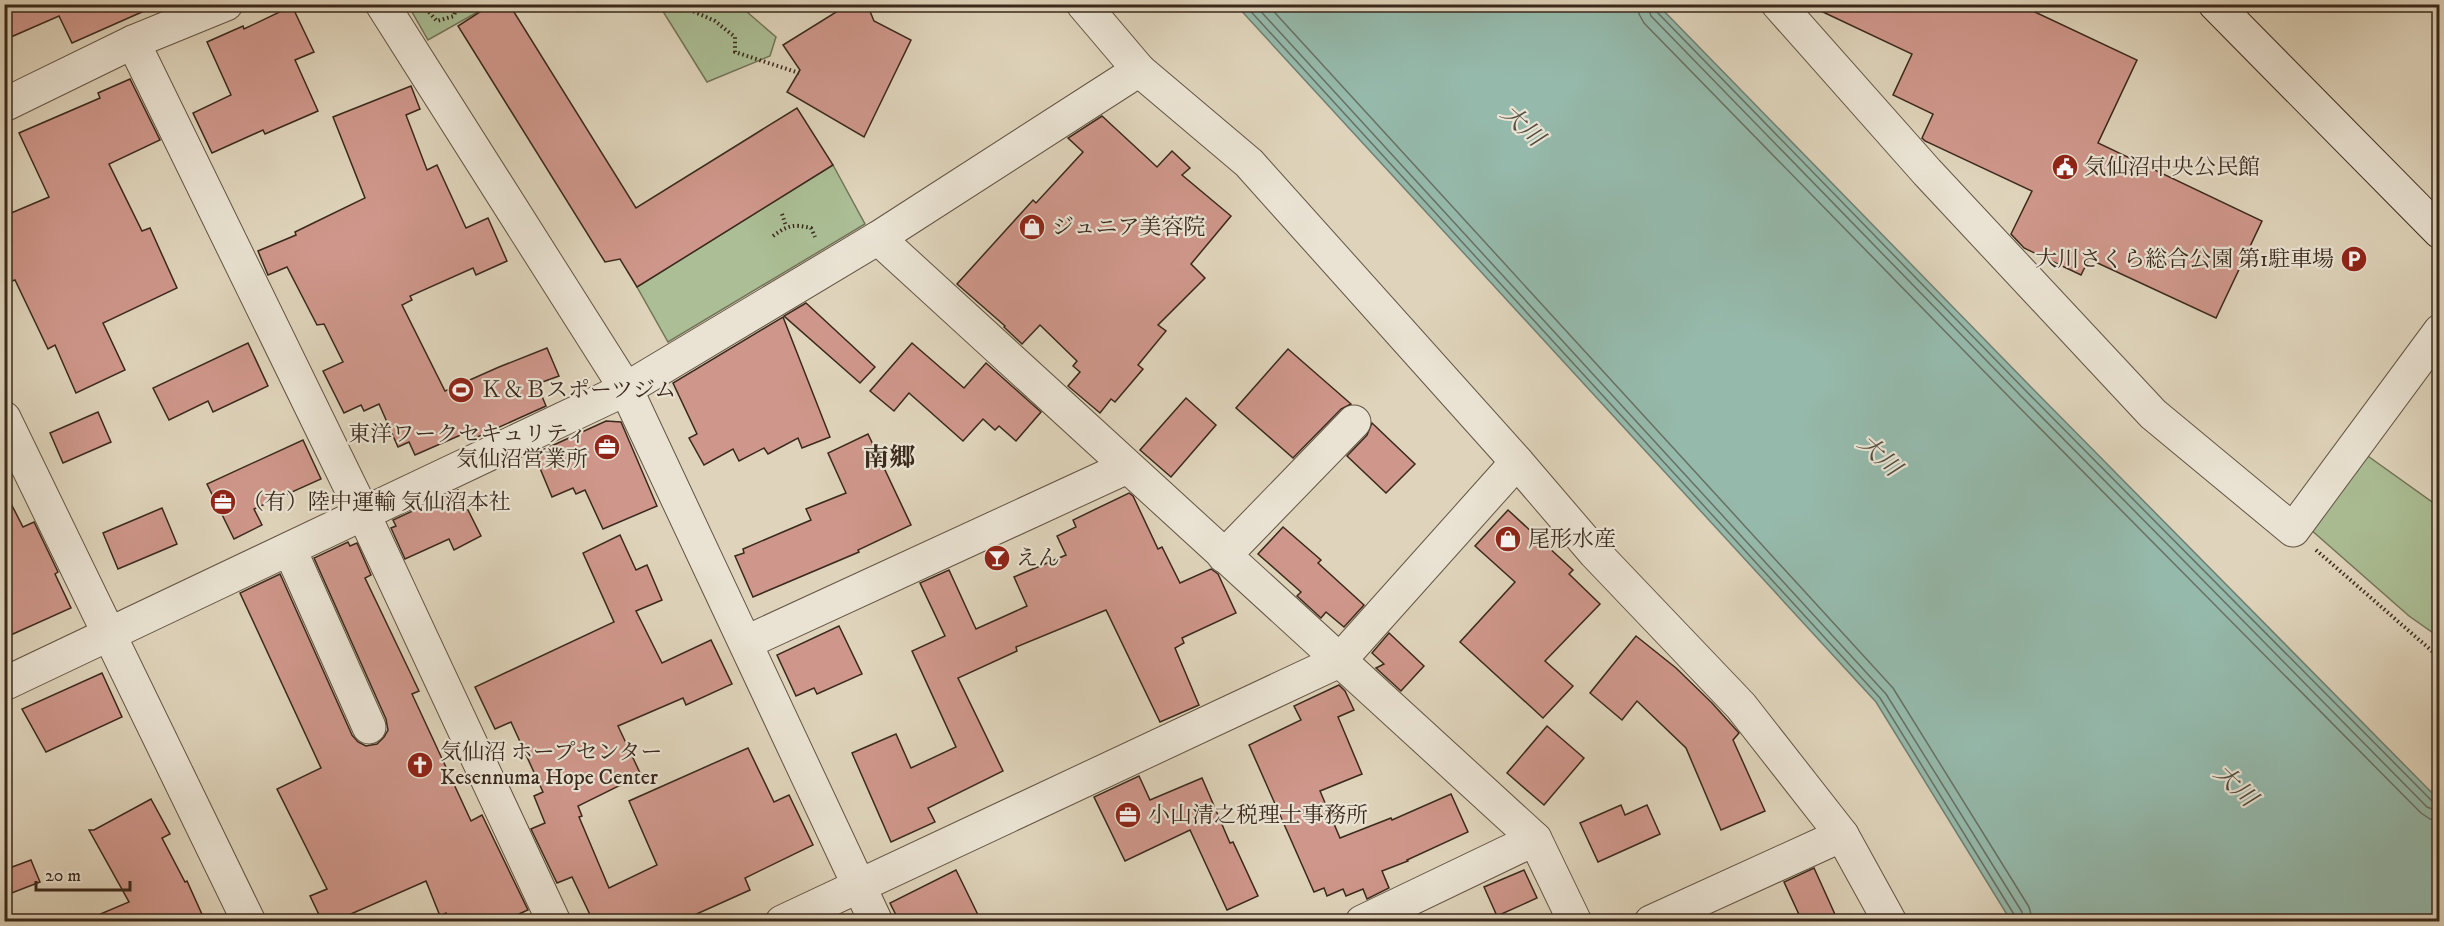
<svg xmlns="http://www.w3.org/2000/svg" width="2444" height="926" viewBox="0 0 2444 926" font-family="'IM FELL DW Pica','Noto Serif JP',serif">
	<rect width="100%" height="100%" fill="#dfd4bb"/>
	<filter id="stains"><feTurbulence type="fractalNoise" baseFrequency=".00333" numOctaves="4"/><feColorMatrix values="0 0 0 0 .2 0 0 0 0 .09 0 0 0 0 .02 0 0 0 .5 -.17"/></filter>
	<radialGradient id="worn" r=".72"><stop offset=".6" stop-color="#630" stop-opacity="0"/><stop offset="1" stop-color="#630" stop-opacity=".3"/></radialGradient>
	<g fill="#abbe95" stroke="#727458" stroke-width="1.5">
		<path d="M408 5H490L428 40Z"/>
		<path d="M659 5H739L776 37 770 56 707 82Z"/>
		<path d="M833 165 865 224 668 342 637 287Z"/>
		<path d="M2365 454 2439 507V637L2409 616 2310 529Z"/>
	</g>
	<path fill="#95b9ab" stroke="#717f72" stroke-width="1.5" d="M1236 5H1658L2030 386 2439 800V921H2011L1876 702Z"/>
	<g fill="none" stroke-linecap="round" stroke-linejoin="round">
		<g stroke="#687164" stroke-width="1.5">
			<path d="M1244 4 1880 698 2015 916 2016 922"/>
			<path d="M1254 4 1886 694 2022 912 2024 922"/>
			<path d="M1267 4 1893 688 2029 907 2033 922"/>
			<path d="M1638 4 1639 14 1644 23 2014 402 2421 813 2430 819 2440 821"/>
			<path d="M1647 4 1651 16 2021 396 2427 807 2440 812"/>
			<path d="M1654 4 1656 11 2026 391 2433 802 2440 804"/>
		</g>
	</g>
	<g fill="#cf978b" stroke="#3a291c" stroke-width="1.5">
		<path d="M4 4H160L72 43 59 16 4 40Z"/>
		<path d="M492 4H509L636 208 797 108 833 165 637 287 620 259 605 262 458 26Z"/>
		<path d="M849 4H867L874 21 911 40 864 137 787 92 800 70 783 45Z"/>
		<path d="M1806 4H2018L2137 60 2098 143 2262 221 2216 318 2089 259 2081 275 2024 248 2011 234 2032 191 1925 141 1922 138 1933 114 1893 95 1912 54Z"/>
		<path d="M292 6 314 52 295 60 318 111 265 134 263 130 212 153 193 113 231 95 207 42 243 26 244 29Z"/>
		<path d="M130 79 160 140 109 164 142 231 150 228 177 288 103 323 125 370 76 393 55 345 48 349 15 280 4 284V216L49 197 19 133 100 98 98 93Z"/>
		<path d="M411 86 420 109 406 115 427 170 437 165 466 228 488 218 507 261 476 275 473 268 410 296 412 300 402 305 445 391 499 367 547 348 559 376 537 384 546 406 475 438 472 430 415 455 409 442 398 447 379 404 364 411 361 405 344 413 323 371 343 362 324 324 317 325 287 267 268 275 258 251 296 235 295 232 365 198 333 117Z"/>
		<path d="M1102 116 1157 167 1172 151 1190 168 1182 175 1231 216 1191 264 1205 278 1158 325 1166 331 1138 365 1143 369 1115 402 1111 399 1100 413 1068 386 1080 372 1073 366 1077 361 1040 325 1022 344 1004 327 1005 326 957 284 1033 200 1036 203 1083 152 1068 138Z"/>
		<path d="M806 303 875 367 860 383 784 316Z"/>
		<path d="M783 317 830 437 802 448 798 438 768 454 764 448 739 461 733 449 704 465 689 438 697 434 673 383Z"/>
		<path d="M248 343 268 386 213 412 208 401 169 420 153 388Z"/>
		<path d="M912 343 964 388 986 363 1041 412 1016 441 999 426 995 430 983 419 963 441 909 393 894 411 870 391Z"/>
		<path d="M1288 349 1351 404 1341 409 1293 458 1236 408Z"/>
		<path d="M1186 398 1216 425 1171 477 1140 450Z"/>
		<path d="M98 412 111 442 63 463 50 433Z"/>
		<path d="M606 421 621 422 657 506 603 529 585 490 576 494 573 488 552 497 534 454Z"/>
		<path d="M1372 423 1415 464 1386 493 1347 456 1367 435Z"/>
		<path d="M868 434 911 525 858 550 859 552 753 597 735 556 744 553 743 549 811 520 806 509 846 493 828 453Z"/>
		<path d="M303 440 321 479 254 509 262 525 234 539 207 484Z"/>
		<path d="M4 490 23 527 34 522 58 572 55 574 71 608 4 638Z"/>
		<path d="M458 490 481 536 454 550 449 539 405 559 391 528 396 526 393 520Z"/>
		<path d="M1129 493 1133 496 1158 549 1162 547 1180 583 1211 569 1218 574 1236 613 1182 638 1184 643 1175 648 1199 705 1160 722 1106 610 1016 647 1017 651 958 678 1003 771 928 808 935 822 891 842 852 753 896 734 911 768 956 747 912 651 945 636 920 583 949 570 976 629 1027 606 1014 577 1066 555 1057 536 1076 527 1073 520Z"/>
		<path d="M162 508 177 544 118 569 103 533Z"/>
		<path d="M1508 510 1573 570 1569 574 1600 604 1545 661 1573 686 1543 718 1460 642 1515 582 1475 546Z"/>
		<path d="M1283 527 1321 560 1318 563 1364 605 1344 627 1326 612 1321 618 1297 596 1301 592 1258 554Z"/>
		<path d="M620 535 636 570 647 565 662 600 636 611 662 663 711 640 732 684 686 705 683 698 618 726 641 775 578 806 582 816 579 817 609 888 657 865 629 801 748 748 774 802 789 795 813 845 745 878 750 890 681 921H593L572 877 557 883 531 829 545 823 534 796 543 792 511 722 495 729 475 687 614 622 583 553Z"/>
		<path d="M348 542 350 546 357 543 371 575 365 578 419 691 412 694 471 821 482 815 528 910 519 914 522 921H449L446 913 440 916 426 881 335 921H322L310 896 327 889 277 789 321 768 240 593 280 574 352 735 358 742 366 746 377 744 384 737 388 730 386 719 314 558Z"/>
		<path d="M839 626 862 674 817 694 814 688 796 696 777 655Z"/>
		<path d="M1389 633 1424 666 1401 691 1376 668 1384 664 1372 653Z"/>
		<path d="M1636 636 1676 668 1712 703 1739 733 1733 740 1765 811 1721 830 1686 748 1637 701 1622 720 1590 693Z"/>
		<path d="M102 673 122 717 46 752 22 709Z"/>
		<path d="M1339 685 1345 691 1354 710 1338 717 1362 774 1320 791 1340 838 1391 818 1392 820 1451 794 1468 832 1407 860 1408 861 1382 871 1389 888 1367 899 1363 889 1346 896 1343 889 1327 896 1324 888 1314 892 1249 745 1301 720 1294 706Z"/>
		<path d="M1547 726 1584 758 1544 805 1507 773Z"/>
		<path d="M1139 776 1150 800 1202 778 1230 843 1233 842 1258 896 1227 910 1190 830 1125 861 1094 797Z"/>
		<path d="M151 799 170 834 162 838 185 882 187 881 205 921H84L129 902 89 830H94Z"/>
		<path d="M1621 805 1625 815 1647 805 1660 834 1598 862 1580 823Z"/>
		<path d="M31 860 40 882 4 896V870Z"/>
		<path d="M1814 868 1838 921H1802L1784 882Z"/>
		<path d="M956 870 981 921H899L890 903Z"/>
		<path d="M1524 870 1537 898 1497 916 1484 887Z"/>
	</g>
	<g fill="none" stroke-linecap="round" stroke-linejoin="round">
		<defs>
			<g id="street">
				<path d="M382 4 626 389 876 922"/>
				<path d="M1083 4 1139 70 1249 163 1517 462 1595 553 1741 706 1842 835 1890 922"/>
				<path d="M1778 4 1927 172 2153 414 2293 530 2440 331"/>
				<path d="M133 42 364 515 554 922"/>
				<path d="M4 105 133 42 226 4"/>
				<path d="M878 238 1535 839 1575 922"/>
				<path d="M4 418 249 922"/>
				<path d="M290 550 369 727"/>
				<path d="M1224 556 1354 422"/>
				<path d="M747 642 1127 467"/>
				<path d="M4 684 626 389 878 238 1139 70"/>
				<path d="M782 922 1339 661 1517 462"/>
				<path d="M1362 922 1535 839"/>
				<path d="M1651 922 1842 835"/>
			</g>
			<path id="secondary" d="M2215 4 2440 232"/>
		</defs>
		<use href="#street" stroke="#635444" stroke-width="35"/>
		<use href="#secondary" stroke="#3a291c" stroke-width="35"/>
		<g stroke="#3a291c" stroke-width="4" stroke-dasharray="1.5 3" stroke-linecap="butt">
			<path d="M428 4 427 10 437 21 454 16 457 4"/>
			<path d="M677 4 715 21 735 37V52L799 73"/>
			<path d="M782 214 786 226"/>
			<path d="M773 236C788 225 793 224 811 228L815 237"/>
			<path d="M2316 550 2440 658"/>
		</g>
		<use href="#street" stroke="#eae3d3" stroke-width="33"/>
		<use href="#secondary" stroke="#eae3d3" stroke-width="33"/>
	</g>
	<defs>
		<symbol id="civic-disc" viewBox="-11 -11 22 22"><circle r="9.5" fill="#8f2418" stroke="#eae3d3"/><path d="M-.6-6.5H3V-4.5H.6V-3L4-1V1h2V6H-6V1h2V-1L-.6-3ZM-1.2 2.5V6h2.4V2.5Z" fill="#fff"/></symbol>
		<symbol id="shop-disc" viewBox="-11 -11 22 22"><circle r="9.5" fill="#8f2418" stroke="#eae3d3"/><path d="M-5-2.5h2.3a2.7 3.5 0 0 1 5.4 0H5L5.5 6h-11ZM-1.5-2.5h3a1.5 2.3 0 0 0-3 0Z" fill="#fff"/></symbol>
		<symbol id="parking-disc" viewBox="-11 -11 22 22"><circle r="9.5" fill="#8f2418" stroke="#eae3d3"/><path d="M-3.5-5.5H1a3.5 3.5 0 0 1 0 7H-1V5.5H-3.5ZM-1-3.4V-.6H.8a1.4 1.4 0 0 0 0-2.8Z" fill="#fff"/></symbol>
		<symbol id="stadium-disc" viewBox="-11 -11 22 22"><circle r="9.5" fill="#8f2418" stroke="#eae3d3"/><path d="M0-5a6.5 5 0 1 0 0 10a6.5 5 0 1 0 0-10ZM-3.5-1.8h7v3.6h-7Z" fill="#fff"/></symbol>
		<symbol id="office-disc" viewBox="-11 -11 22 22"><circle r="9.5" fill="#8f2418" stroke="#eae3d3"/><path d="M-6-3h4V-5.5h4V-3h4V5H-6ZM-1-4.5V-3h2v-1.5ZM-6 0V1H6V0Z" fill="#fff"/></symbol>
		<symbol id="bar-disc" viewBox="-11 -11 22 22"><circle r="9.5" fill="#8f2418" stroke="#eae3d3"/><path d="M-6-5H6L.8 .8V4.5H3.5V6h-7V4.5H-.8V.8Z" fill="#fff"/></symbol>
		<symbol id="church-disc" viewBox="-11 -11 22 22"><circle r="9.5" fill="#8f2418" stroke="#eae3d3"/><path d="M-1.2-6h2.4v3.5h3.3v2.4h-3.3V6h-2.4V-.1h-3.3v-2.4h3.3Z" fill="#fff"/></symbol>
	</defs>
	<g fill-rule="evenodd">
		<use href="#civic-disc" x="2050" y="152" width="30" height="30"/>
		<use href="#shop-disc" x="1017" y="212" width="30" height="30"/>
		<use href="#parking-disc" x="2339" y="244" width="30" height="30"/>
		<use href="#stadium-disc" x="446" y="375" width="30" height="30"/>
		<use href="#office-disc" x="592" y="432" width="30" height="30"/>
		<use href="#office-disc" x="208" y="487" width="30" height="30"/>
		<use href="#shop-disc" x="1493" y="524" width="30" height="30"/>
		<use href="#bar-disc" x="982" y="543" width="30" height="30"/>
		<use href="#church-disc" x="405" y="750" width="30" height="30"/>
		<use href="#office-disc" x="1113" y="800" width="30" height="30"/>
	</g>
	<g text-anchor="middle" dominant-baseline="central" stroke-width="4.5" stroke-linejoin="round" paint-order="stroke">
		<g font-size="22" fill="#3a291c" stroke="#eae3d3" text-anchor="start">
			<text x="2084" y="167">気仙沼中央公民館</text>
			<text x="1052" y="227">ジュニア美容院</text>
			<text x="2334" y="259" text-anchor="end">大川さくら総合公園 第1駐車場</text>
			<text x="480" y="390">Ｋ＆Ｂスポーツジム</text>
			<text x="588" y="434" text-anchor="end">東洋ワークセキュリティ<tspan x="588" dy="25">気仙沼営業所</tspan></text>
			<text x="242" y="502">（有）陸中運輸 気仙沼本社</text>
			<text x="1528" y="539">尾形水産</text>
			<text x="1016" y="558">えん</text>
			<text x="440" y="752">気仙沼 ホープセンター<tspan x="440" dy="25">Kesennuma Hope Center</tspan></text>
			<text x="1148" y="815">小山清之税理士事務所</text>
		</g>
		<g font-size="24" font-style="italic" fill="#514d40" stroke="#eae3d3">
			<text transform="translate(1522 126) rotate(43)">大川</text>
			<text transform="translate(1879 456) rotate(43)">大川</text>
			<text transform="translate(2235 786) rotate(44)">大川</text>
		</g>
		<g font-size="26" font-weight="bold" fill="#3a291c" stroke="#eae3d3">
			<text x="889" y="458">南郷</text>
		</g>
	</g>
	<rect width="2444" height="926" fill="none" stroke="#dfd4bb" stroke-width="24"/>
	<rect x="6" y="6" width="2432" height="914" fill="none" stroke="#3a291c" stroke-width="3"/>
	<rect x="12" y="12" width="2420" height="902" fill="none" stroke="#3a291c" stroke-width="1.5"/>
	<path d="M36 881v9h94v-9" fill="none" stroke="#3a291c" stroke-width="3"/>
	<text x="45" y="881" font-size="18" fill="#3a291c" stroke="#eae3d3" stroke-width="4.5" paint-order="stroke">20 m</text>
	<rect width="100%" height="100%" filter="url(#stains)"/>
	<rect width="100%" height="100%" fill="url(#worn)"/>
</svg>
